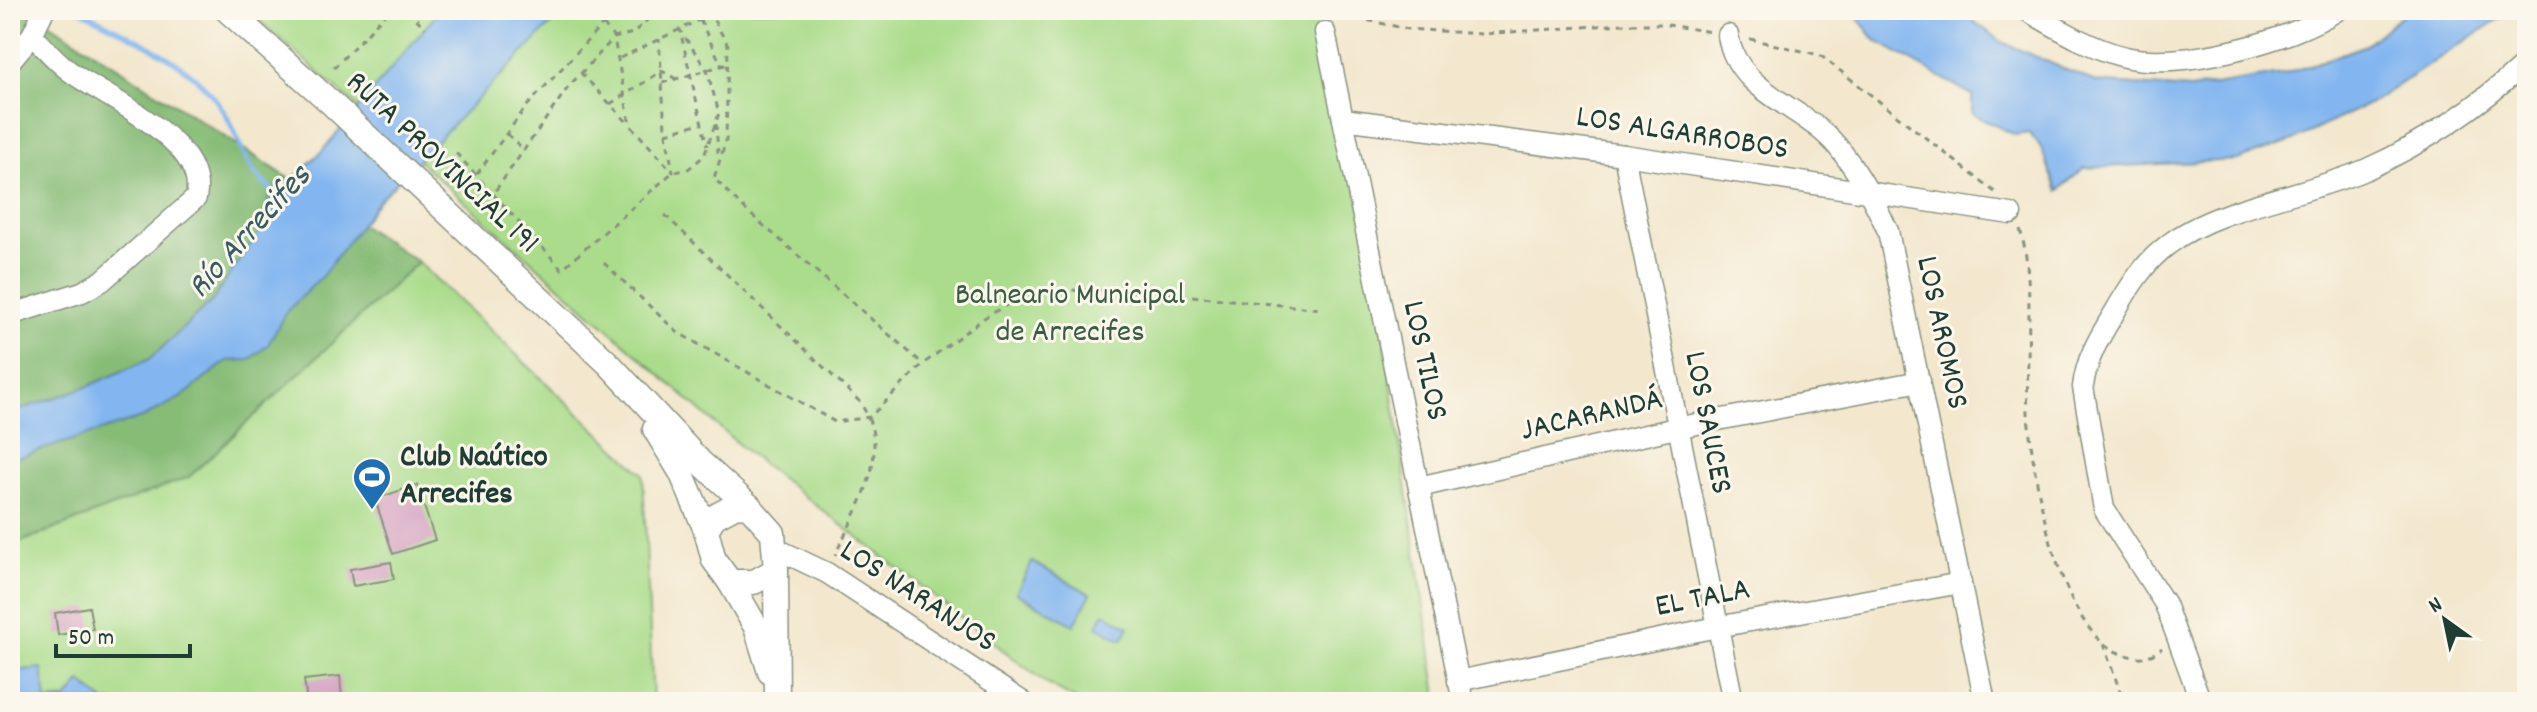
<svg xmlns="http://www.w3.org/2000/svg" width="2537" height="712" viewBox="0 0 2537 712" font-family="Dekko,sans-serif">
	<rect width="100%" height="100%" fill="#fbf7ec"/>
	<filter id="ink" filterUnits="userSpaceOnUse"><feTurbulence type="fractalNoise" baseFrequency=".0125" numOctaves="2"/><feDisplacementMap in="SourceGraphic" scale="16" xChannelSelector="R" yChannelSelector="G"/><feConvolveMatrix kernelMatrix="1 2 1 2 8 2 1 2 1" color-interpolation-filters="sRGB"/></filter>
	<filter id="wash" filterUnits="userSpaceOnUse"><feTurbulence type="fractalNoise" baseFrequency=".006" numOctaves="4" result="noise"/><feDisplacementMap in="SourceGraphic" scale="32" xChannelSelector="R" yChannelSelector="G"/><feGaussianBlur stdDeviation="1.8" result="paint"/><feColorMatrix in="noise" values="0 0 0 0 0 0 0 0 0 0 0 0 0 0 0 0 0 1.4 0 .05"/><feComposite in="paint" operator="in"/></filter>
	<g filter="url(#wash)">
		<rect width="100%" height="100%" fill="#f3e7cd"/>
		<g fill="#aadc8b" stroke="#648c60" stroke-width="2">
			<path d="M248 10H1321L1377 288 1438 702H1080L1047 684 746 451Z"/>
			<path d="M418 262 643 474 653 702H10V546L189 477Z"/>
		</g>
		<path fill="#87bc77" stroke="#537c56" stroke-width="2" d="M19 10H29L418 262 189 477 10 546V16Z"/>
		<g fill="#83b6f0" stroke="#517a92" stroke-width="2">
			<path d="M440 10H565L379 200 323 275 285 313 268 345 249 360 227 361 182 397 144 417 10 460V413L86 387 150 359 212 301 258 233 272 191 298 174 322 151Z"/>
			<path d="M1852 10H1958L2004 43 2095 82 2190 89 2288 73 2366 45 2408 10H2512L2373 102 2296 139 2238 160 2084 168 2058 191 2040 146 2029 133 2015 135 1972 114V95L1875 40Z"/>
			<path d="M1032 562 1091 594 1074 625 1016 593Z"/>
			<path d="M1104 613 1129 627 1122 640 1097 626Z"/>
			<path d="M42 668 46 701 67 699 81 682 105 702H18L14 671Z"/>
		</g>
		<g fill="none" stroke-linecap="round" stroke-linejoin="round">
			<path stroke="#83b6f0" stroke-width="5" d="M80 10C129 37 189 59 221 107 244 140 239 167 276 193"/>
		</g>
		<g id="blocks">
			<g fill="#d19abd">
				<path d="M417 485 435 540 393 554 375 499Z"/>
				<path d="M391 562 394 579 353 586 350 569Z"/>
				<path d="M89 607 93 629 58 635 55 613Z"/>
				<path d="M340 676 342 702H307L304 680Z"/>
			</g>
		</g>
	</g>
	<g filter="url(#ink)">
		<use href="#blocks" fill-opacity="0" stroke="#899280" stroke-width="2"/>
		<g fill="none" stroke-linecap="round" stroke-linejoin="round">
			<defs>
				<g id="minor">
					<path d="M2026 10C2057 28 2089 48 2125 57 2182 70 2291 41 2338 10"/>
					<path d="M1325 32 1463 702"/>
					<path d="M1728 35C1736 92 1804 106 1837 146 1859 172 1874 200 1888 231L1985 702"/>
					<path d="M10 61 32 35 44 10"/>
					<path d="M1343 119 1624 155 2011 214"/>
					<path d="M1624 155 1733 702"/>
					<path d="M10 315 82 292 102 281 196 198C209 140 105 99 68 70 55 60 44 47 32 35"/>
					<path d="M1419 487 1676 428 1920 381"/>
					<path d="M777 549 827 573 1023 702"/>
					<path d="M1458 681 1717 627 1961 583"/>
					<path d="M2201 702 2165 604 2104 509 2083 387C2086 359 2099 338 2113 315 2128 289 2144 262 2169 244 2218 206 2308 195 2367 169 2427 142 2479 106 2527 62"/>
				</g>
				<g id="major">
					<path d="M227 10 329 101 610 365 700 462 749 506"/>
					<path d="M655 429 681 472 706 530"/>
					<path d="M736 505 749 506 773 533 776 570 754 582H730L714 560 706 530 714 517Z"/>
					<path d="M776 570 777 702"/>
					<path d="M730 582 756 627 770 672"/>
				</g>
			</defs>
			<use href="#minor" stroke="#899280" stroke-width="23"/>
			<use href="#major" stroke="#899280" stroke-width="27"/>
			<g stroke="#899280" stroke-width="3" stroke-dasharray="6 6" stroke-linecap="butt">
				<path d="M408 10 425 28"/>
				<path d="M658 10 633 33 614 38 630 125 673 172 665 128 659 39"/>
				<path d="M708 10 728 45 726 141 714 178 740 205 923 364"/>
				<path d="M1333 13 1408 29 1482 34 1624 24H1662L1711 32"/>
				<path d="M700 20 722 66"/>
				<path d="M1750 39 1820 55 1996 193"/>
				<path d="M620 58 712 14"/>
				<path d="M334 68 389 10"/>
				<path d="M581 73 628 123"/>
				<path d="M662 83 728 64"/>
				<path d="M610 104 662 71 676 79"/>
				<path d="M716 124 718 153"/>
				<path d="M666 133 701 123"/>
				<path d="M507 134 524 150"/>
				<path d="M456 153 493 194 569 86 614 38 603 24"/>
				<path d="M477 174 526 107 616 10"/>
				<path d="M493 194 562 269 673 172 687 170 704 156 719 113 707 70 680 30 707 146"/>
				<path d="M665 215 859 401C895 452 858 506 835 555"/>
				<path d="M2020 230C2036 278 2025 359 2028 413 2032 473 2057 625 2117 652 2134 659 2148 660 2162 648"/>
				<path d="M604 263 677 332 835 422 870 417 923 364 984 318 1024 295 1055 290 1141 291 1322 309"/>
				<path d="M2103 644 2124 702"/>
			</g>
			<use href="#minor" stroke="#fff" stroke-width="20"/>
			<use href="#major" stroke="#fff" stroke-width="24"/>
		</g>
	</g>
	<defs>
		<symbol id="stadium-pin" viewBox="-11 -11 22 30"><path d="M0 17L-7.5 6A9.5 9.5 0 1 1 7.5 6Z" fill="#1f6fb2" stroke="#fbf7ec"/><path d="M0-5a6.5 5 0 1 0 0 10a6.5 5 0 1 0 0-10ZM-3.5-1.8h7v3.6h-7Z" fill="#fff"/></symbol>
	</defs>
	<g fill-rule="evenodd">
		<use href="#stadium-pin" x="350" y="455" width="44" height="60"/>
	</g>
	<g text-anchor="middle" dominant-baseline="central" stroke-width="6" stroke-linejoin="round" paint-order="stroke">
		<g font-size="32" fill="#1f3d34" stroke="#fbf7ec">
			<text transform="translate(1682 135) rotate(9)">LOS ALGARROBOS</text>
			<text transform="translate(441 164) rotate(43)">RUTA PROVINCIAL 191</text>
			<text transform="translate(1940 333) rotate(78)">LOS AROMOS</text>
			<text transform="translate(1423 361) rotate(78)">LOS TILOS</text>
			<text transform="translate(1592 417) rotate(-13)">JACARANDÁ</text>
			<text transform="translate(1706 423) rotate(79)">LOS SAUCES</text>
			<text transform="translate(917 598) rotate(33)">LOS NARANJOS</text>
			<text transform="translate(1703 600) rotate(-11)">EL TALA</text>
		</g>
		<g font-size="32" fill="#3b5d45" stroke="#fbf7ec">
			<text x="1070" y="297">Balneario Municipal<tspan x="1070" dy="37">de Arrecifes</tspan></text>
		</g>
		<g font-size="32" font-weight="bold" fill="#1f3d34" stroke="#fbf7ec" text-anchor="start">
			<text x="400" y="459">Club Naútico<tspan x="400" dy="37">Arrecifes</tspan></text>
		</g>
		<g font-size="34" font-style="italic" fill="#385b63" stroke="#fbf7ec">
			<text transform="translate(251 233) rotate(-48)">Río Arrecifes</text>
		</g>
	</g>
	<rect width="2537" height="712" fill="none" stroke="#fbf7ec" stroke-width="40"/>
	<g transform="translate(2445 620) rotate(327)" stroke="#fbf7ec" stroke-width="6" paint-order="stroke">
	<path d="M0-6L14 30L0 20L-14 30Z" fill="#1f3d34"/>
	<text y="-12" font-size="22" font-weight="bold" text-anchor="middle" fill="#1f3d34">N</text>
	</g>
	<path d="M56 644v12h134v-12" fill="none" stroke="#1f3d34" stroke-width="4"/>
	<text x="68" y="644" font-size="24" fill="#1f3d34" stroke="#fbf7ec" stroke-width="6" paint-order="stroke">50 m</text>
</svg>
